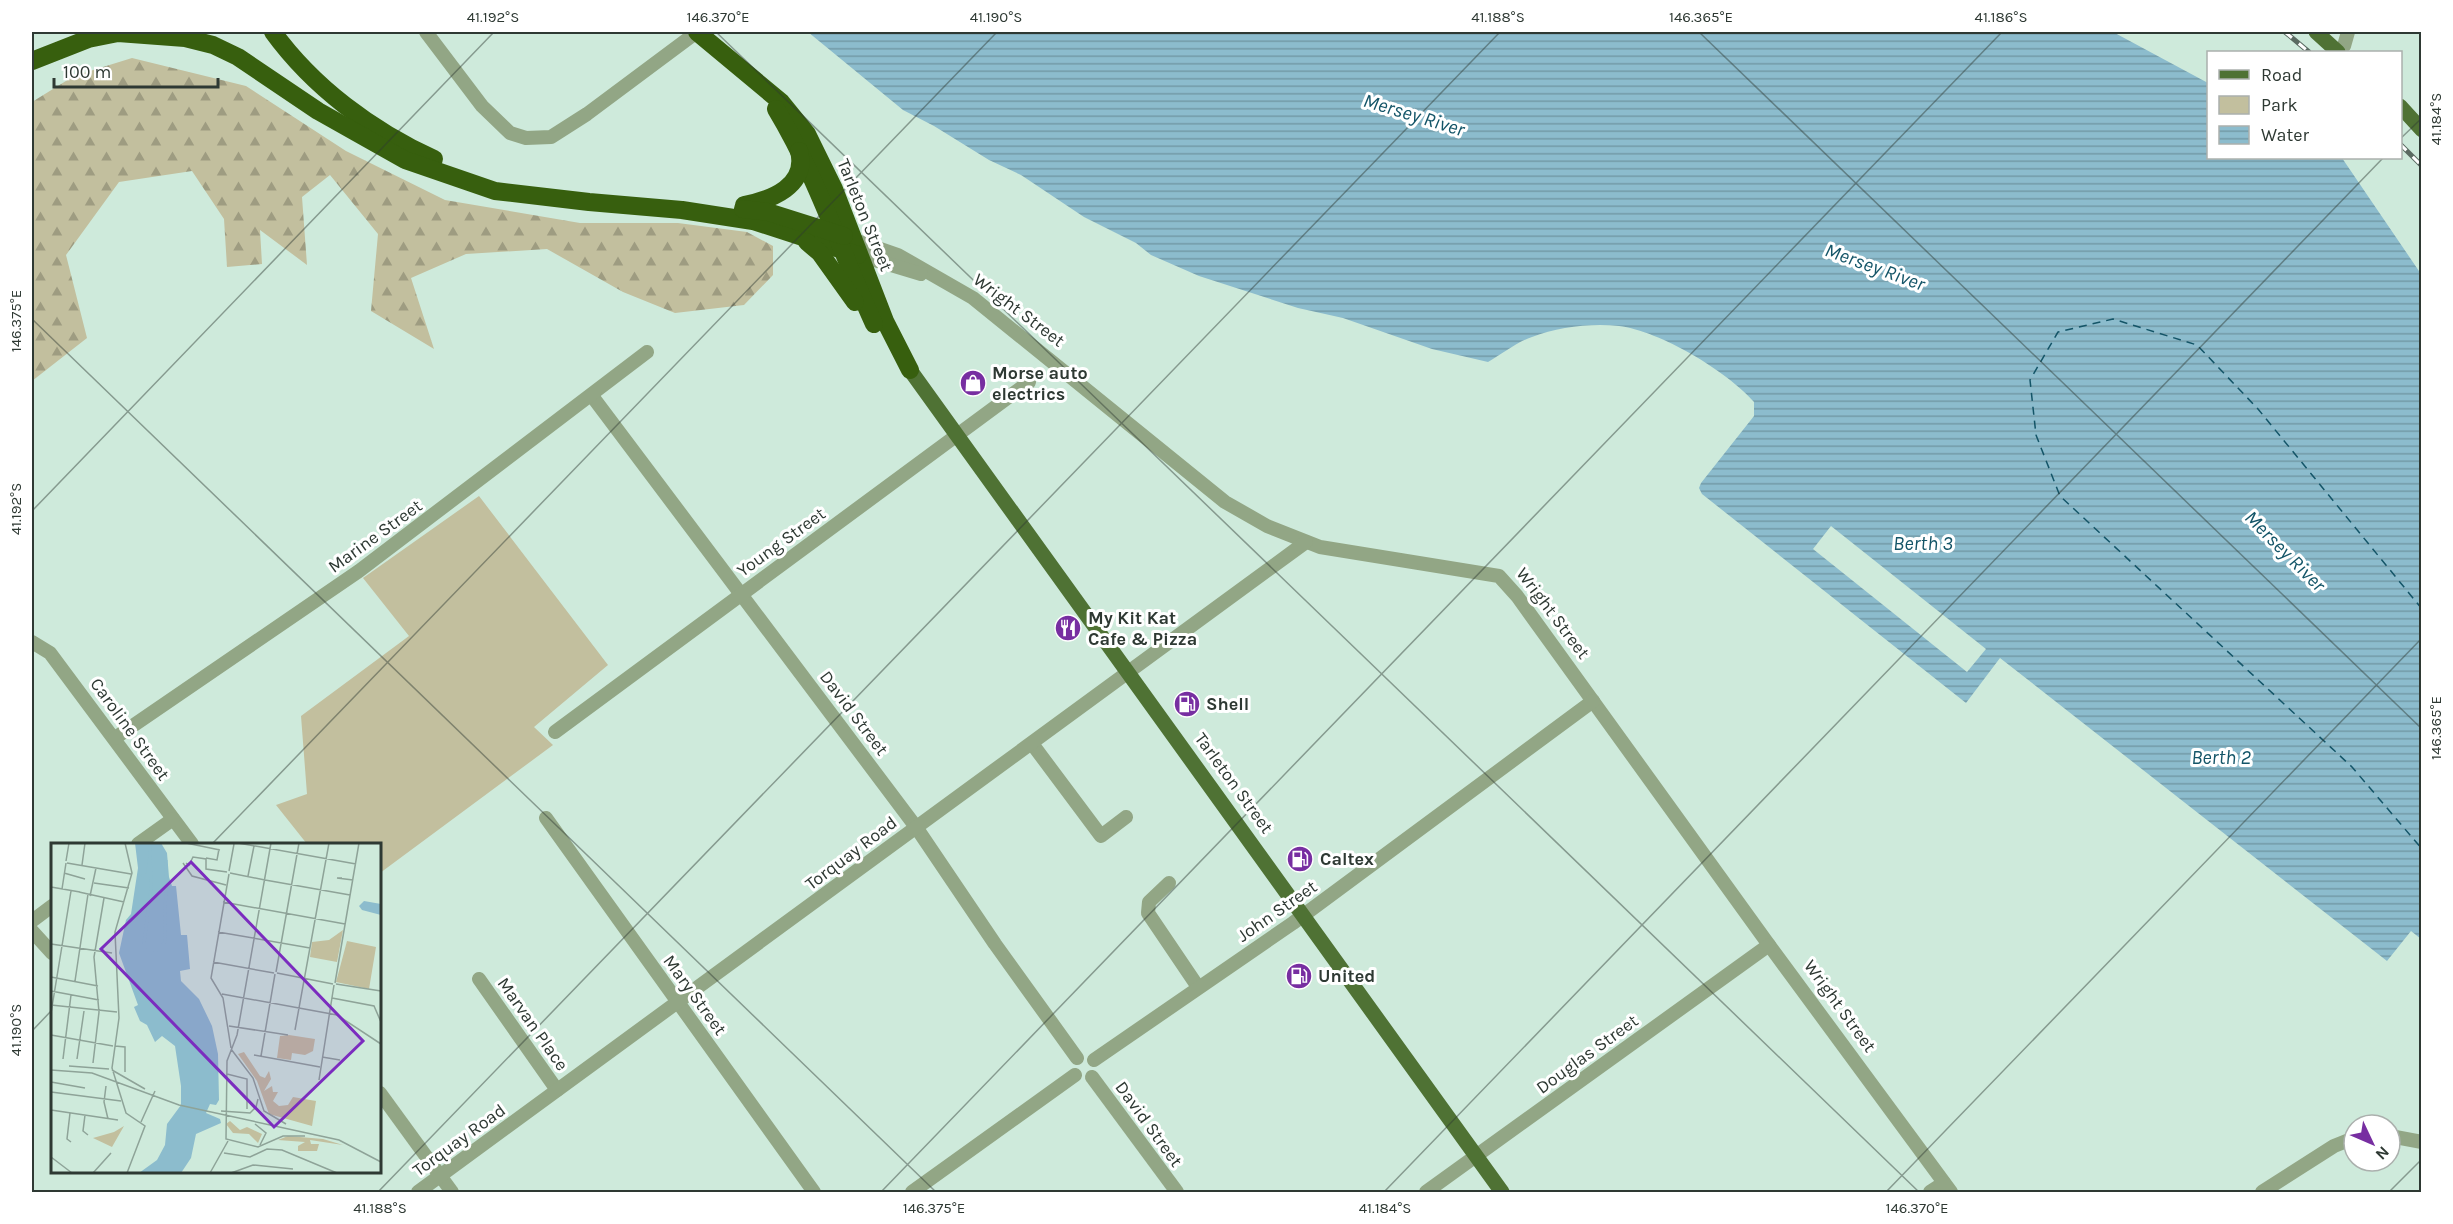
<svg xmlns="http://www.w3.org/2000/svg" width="2453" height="1224" viewBox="0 0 2453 1224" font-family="Karla,sans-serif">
	<defs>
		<pattern id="forest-firs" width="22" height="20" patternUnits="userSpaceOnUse" patternTransform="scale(1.5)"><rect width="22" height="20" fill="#c2bf9e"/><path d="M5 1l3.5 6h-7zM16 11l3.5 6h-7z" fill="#9e9c81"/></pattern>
		<pattern id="water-rules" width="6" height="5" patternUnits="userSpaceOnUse" patternTransform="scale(1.5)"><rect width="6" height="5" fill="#8cbccd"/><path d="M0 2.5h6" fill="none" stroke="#739aa7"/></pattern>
	</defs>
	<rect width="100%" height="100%" fill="#ceeadb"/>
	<path fill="#c2bf9e" d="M479 496 608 665 534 727 553 745 380 873V844H307L276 805 307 794 301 716 409 636 363 578Z"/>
	<path fill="url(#forest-firs)" d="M132 58 246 86 346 151 445 200 580 223H678L747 232 773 246V275L744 305 675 313 623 292 547 249 466 254 411 278 434 349 371 311 378 234 330 175 302 197 307 265 260 230 262 264 227 267 224 219 192 171 119 182 66 255 87 338 32 381V102L74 76Z"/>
	<path fill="url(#water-rules)" d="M808 32H2113L2208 83V158H2342L2421 274V939L2411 931 2387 961 2000 658 1966 703 1702 494 1699 488 1701 483 1754 416V402C1727 371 1660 331 1619 326 1591 323 1558 327 1532 337 1517 342 1502 354 1488 362L1432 349 1343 318 1298 308 1199 276 1151 255 1136 243 1084 217 1021 175 989 160 934 126 903 110Z"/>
	<path fill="#ceeadb" d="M1831 526 1986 649 1967 672 1813 549Z"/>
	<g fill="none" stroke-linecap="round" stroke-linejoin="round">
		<path stroke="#145568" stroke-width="1.5" stroke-dasharray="8 6" stroke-linecap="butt" d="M2422 609 2258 409 2197 345 2113 319 2058 332 2030 380 2036 435 2060 496 2352 767 2422 849"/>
		<g stroke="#92a685" stroke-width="14">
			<path d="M426 32 482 106 510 133 526 138 551 137 587 114 697 32"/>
			<path d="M2344 46 2348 32"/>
			<path d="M852 239 898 255 973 298 1225 502 1267 526 1320 547 1499 576 1517 596 1769 945 1951 1192"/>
			<path d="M858 255 921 274"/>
			<path d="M592 396 916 827 995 944 1077 1058"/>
			<path d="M32 642 50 653 192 844"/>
			<path d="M555 732 1029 382"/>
			<path d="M115 738 359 571 647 352"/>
			<path d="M1033 745 1101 836 1126 817"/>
			<path d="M546 818 814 1192"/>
			<path d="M138 844 173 819"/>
			<path d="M1169 883 1149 902 1148 913 1198 987"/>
			<path d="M32 921 52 906"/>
			<path d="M32 931 52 953"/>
			<path d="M479 979 557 1090"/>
			<path d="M1094 1060 1293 923 1593 701"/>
			<path d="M1092 1077 1177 1192"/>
			<path d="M380 1093 452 1192"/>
			<path d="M2390 1136 2422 1142"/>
			<path d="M418 1192 1306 542"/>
			<path d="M912 1192 1075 1075"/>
			<path d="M1426 1192 1769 945"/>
			<path d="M1930 1192 1944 1183"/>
			<path d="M2262 1192 2334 1146 2354 1138"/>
		</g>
		<g stroke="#4f7234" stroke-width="15">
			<path d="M2316 32 2338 52"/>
			<path d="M2400 106 2422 130"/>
			<path d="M910 370 1502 1192"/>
		</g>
		<g stroke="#375f0e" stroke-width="18">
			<path d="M273 32C313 87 372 131 434 159"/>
			<path d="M697 32 781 102 807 134 834 189 885 321 910 370"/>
			<path d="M32 61 88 39 118 33 185 38 213 45 238 57 318 111 405 160 495 191 589 202 682 210 753 221 858 255"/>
			<path d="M776 109C817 177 841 252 874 324"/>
			<path d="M744 205C771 200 808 186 799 151"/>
			<path d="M743 209 768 212 844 236"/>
			<path d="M807 242 820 253 855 302"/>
		</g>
		<defs>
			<g id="rail">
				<path d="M2285 32 2309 52"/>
				<path d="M2400 144 2422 166"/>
			</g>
		</defs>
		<use href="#rail" stroke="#5a6a61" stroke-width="5"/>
		<use href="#rail" stroke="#fff" stroke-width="3" stroke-dasharray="9" stroke-linecap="butt"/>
	</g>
	<path fill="none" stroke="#2e3933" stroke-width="1.5" stroke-opacity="0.45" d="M716 32 1919 1192M1699 32 2422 729M2400 139 2422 118M32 319 936 1192M32 511 494 32M212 844 997 32M32 1031 52 1010M378 1192 1500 32M881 1192 2002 32M1384 1192 2383 158M1886 1192 2422 638M2389 1192 2422 1159"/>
	<defs>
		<symbol id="shop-disc" viewBox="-11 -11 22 22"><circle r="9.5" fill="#772ea1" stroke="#fff"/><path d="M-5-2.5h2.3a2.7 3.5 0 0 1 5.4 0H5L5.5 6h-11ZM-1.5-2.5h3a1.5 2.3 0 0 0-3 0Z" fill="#fff"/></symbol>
		<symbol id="restaurant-disc" viewBox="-11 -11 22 22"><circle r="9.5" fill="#772ea1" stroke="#fff"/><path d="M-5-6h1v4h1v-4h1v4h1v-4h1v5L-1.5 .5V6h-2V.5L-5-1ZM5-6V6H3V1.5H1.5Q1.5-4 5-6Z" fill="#fff"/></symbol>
		<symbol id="fuel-disc" viewBox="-11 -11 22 22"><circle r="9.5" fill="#772ea1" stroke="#fff"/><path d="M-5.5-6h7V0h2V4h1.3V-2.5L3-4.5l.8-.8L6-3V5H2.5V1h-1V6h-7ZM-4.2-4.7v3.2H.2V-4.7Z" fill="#fff"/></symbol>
	</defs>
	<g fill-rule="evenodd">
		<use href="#shop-disc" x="958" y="368" width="30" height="30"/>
		<use href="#restaurant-disc" x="1053" y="613" width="30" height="30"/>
		<use href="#fuel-disc" x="1172" y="689" width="30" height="30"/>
		<use href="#fuel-disc" x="1285" y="844" width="30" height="30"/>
		<use href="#fuel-disc" x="1284" y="961" width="30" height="30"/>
	</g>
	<g text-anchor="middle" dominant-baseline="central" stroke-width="6" stroke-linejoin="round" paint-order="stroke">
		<g font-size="18" fill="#2e3933" stroke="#fff">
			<text transform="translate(865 215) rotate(68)">Tarleton Street</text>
			<text transform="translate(1019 310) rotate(37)">Wright Street</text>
			<text transform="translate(375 536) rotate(-36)">Marine Street</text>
			<text transform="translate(781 542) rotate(-36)">Young Street</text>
			<text transform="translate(1553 613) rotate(53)">Wright Street</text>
			<text transform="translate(854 713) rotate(53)">David Street</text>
			<text transform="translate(130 729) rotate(54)">Caroline Street</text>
			<text transform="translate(1234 783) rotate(54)">Tarleton Street</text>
			<text transform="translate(851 853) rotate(-37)">Torquay Road</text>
			<text transform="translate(1277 911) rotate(-35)">John Street</text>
			<text transform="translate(695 995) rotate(54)">Mary Street</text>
			<text transform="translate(1840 1006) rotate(54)">Wright Street</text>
			<text transform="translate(533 1024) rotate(55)">Marvan Place</text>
			<text transform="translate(1587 1054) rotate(-36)">Douglas Street</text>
			<text transform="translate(1149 1124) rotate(54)">David Street</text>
			<text transform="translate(459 1140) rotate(-36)">Torquay Road</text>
		</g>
		<g font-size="18" font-weight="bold" fill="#2e3933" stroke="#fff" text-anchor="start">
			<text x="992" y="373">Morse auto<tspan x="992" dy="21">electrics</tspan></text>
			<text x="1088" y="618">My Kit Kat<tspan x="1088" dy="21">Cafe &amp; Pizza</tspan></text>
			<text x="1206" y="704">Shell</text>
			<text x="1320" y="859">Caltex</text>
			<text x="1318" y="976">United</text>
		</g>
		<g font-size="20" font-style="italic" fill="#145568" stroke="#fff">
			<text transform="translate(1414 115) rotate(17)">Mersey River</text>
			<text transform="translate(1875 267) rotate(20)">Mersey River</text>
			<text x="1923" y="543">Berth 3</text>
			<text transform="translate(2285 551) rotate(45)">Mersey River</text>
			<text x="2221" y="757">Berth 2</text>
		</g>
	</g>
	<g transform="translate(51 843)">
		<rect width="330" height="330" fill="#ceeadb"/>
		<path d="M292 87 286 119 259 114 261 99 278 97ZM296 98 325 104 318 146 285 139ZM238 192 264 196 262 208 254 212 241 210 240 217 226 215 229 193Z" fill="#c2bf9e"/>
		<path d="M193 209 209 233 214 235 218 228 220 236 213 248 221 243 222 249H227L222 258 228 263 237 262 242 254 265 258 261 283 218 271 206 238 187 211ZM179 278 189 287 196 284 211 291 207 300 198 291 182 290 175 281ZM73 283 61 304 42 295 63 289ZM237 293 272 296 292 302 259 297 260 301H268L266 308H247V303L254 299 227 297Z" fill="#c2bf9e"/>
		<path d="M84 0H110L116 10 118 34 121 43H125L130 92H136L139 126 129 128 130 138 148 156 161 183 167 211 168 257 165 262 159 261 155 270 169 276 170 280 145 291 140 315 130 330H88L106 317 114 302 116 281 130 262V243L124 203 111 193 104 199 96 182 89 178 83 164 87 162 68 110 75 77 80 71 87 25ZM313 58 330 61V72L311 67 308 63Z" fill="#8cbccd"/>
		<path fill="none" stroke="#8cbccd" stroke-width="3" d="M99 0 100 45 93 100 102 111 114 99 115 17M90 33 97 32 98 16"/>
		<path fill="none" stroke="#8ea398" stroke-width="1.5" d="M74 0 81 30 64 89 68 175 61 225 75 270 94 283 76 330M135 0 169 7M187 0 305 21M155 15 166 17 168 6M15 18 18 0M16 20 80 31M132 20 141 33 175 42M135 20 138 22 142 14 155 16V26L176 29M31 22 34 0M178 28 183 1M13 30 34 36M179 30 214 37M178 31 160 135 172 155 180 205M197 33 203 3M291 35H286L302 37M214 37 299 52M43 40 78 45M0 44 29 49M11 46 15 20M28 49 73 59M39 53 45 25M172 59 294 81M167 89 259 105M0 101 61 110M162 119 223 130M225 129 248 0M226 130 282 141M0 134 47 143M24 138 37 51M284 140 308 0M285 141 330 148M0 148 48 157M171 151 286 172 330 201M281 155 323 163 330 179M0 162 66 169M0 170 20 48M178 183 237 192M244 187 278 0M0 192 62 203M186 192 220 0M186 192 176 218 175 296 207 304 232 293H254M64 203 74 204V229M180 206 202 235 213 268 235 281M203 212 269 224M210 213 224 131M271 214 289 217M12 216 20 152M26 216 33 168M42 220 48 169 43 114 53 55M18 223 58 226M0 227 41 230 128 262 288 297 330 319M61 227 94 246M176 231 196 236V266M268 237 283 142M0 239 34 245M55 243 53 259 57 276M0 249 70 258M0 267 67 277M170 268 199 270 205 264 207 256M19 270 16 296 20 299M34 272 32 288 37 292M90 279 104 248M204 281 215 290 209 302M173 310 199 314 216 306 231 307 286 330M0 314 21 330M42 330 60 310M159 330 177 298M180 330 202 322 242 326"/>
		<path fill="#7b2cbf" fill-opacity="0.15" stroke="#7b2cbf" stroke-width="3" d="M140 19 312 198 223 284 50 106Z"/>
		<rect width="330" height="330" fill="none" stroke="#2e3933" stroke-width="3"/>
	</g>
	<rect width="2453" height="1224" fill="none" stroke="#ffffff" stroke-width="66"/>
	<rect x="2207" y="51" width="195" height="108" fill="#ffffff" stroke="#abb0ad" stroke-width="1.5"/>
	<rect x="2219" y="70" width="30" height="9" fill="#4f7234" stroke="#abb0ad" stroke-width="1.5"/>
	<text x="2261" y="81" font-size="18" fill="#2e3933">Road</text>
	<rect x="2219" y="96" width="30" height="18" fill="#c2bf9e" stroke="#abb0ad" stroke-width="1.5"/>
	<text x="2261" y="111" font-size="18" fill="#2e3933">Park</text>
	<rect x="2219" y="126" width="30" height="18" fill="url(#water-rules)" stroke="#abb0ad" stroke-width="1.5"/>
	<text x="2261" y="141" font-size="18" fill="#2e3933">Water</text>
	<g transform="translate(2372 1143) rotate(134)"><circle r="28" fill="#ffffff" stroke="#abb0ad" stroke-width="1.5"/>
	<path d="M0-4.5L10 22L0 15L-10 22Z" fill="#772ea1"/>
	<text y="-9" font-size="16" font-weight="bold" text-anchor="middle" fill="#2e3933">N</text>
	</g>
	<path d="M54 78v9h164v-9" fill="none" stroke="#2e3933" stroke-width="3"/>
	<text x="63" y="78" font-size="18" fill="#2e3933" stroke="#ffffff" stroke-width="4.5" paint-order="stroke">100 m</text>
	<rect x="33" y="33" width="2387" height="1158" fill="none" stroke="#2e3933" stroke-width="2"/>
	<g font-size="15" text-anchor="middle" fill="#2e3933">
		<text x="493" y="22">41.192°S</text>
		<text x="718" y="22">146.370°E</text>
		<text x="996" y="22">41.190°S</text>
		<text x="1498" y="22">41.188°S</text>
		<text x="1701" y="22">146.365°E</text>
		<text x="2001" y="22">41.186°S</text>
		<text transform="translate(2436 119) rotate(-90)" y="5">41.184°S</text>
		<text transform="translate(16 321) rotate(-90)" y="5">146.375°E</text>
		<text transform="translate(16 509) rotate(-90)" y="5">41.192°S</text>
		<text transform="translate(2436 728) rotate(-90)" y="5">146.365°E</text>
		<text transform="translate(16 1030) rotate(-90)" y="5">41.190°S</text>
		<text x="380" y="1213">41.188°S</text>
		<text x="934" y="1213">146.375°E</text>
		<text x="1385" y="1213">41.184°S</text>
		<text x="1917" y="1213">146.370°E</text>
	</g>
</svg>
